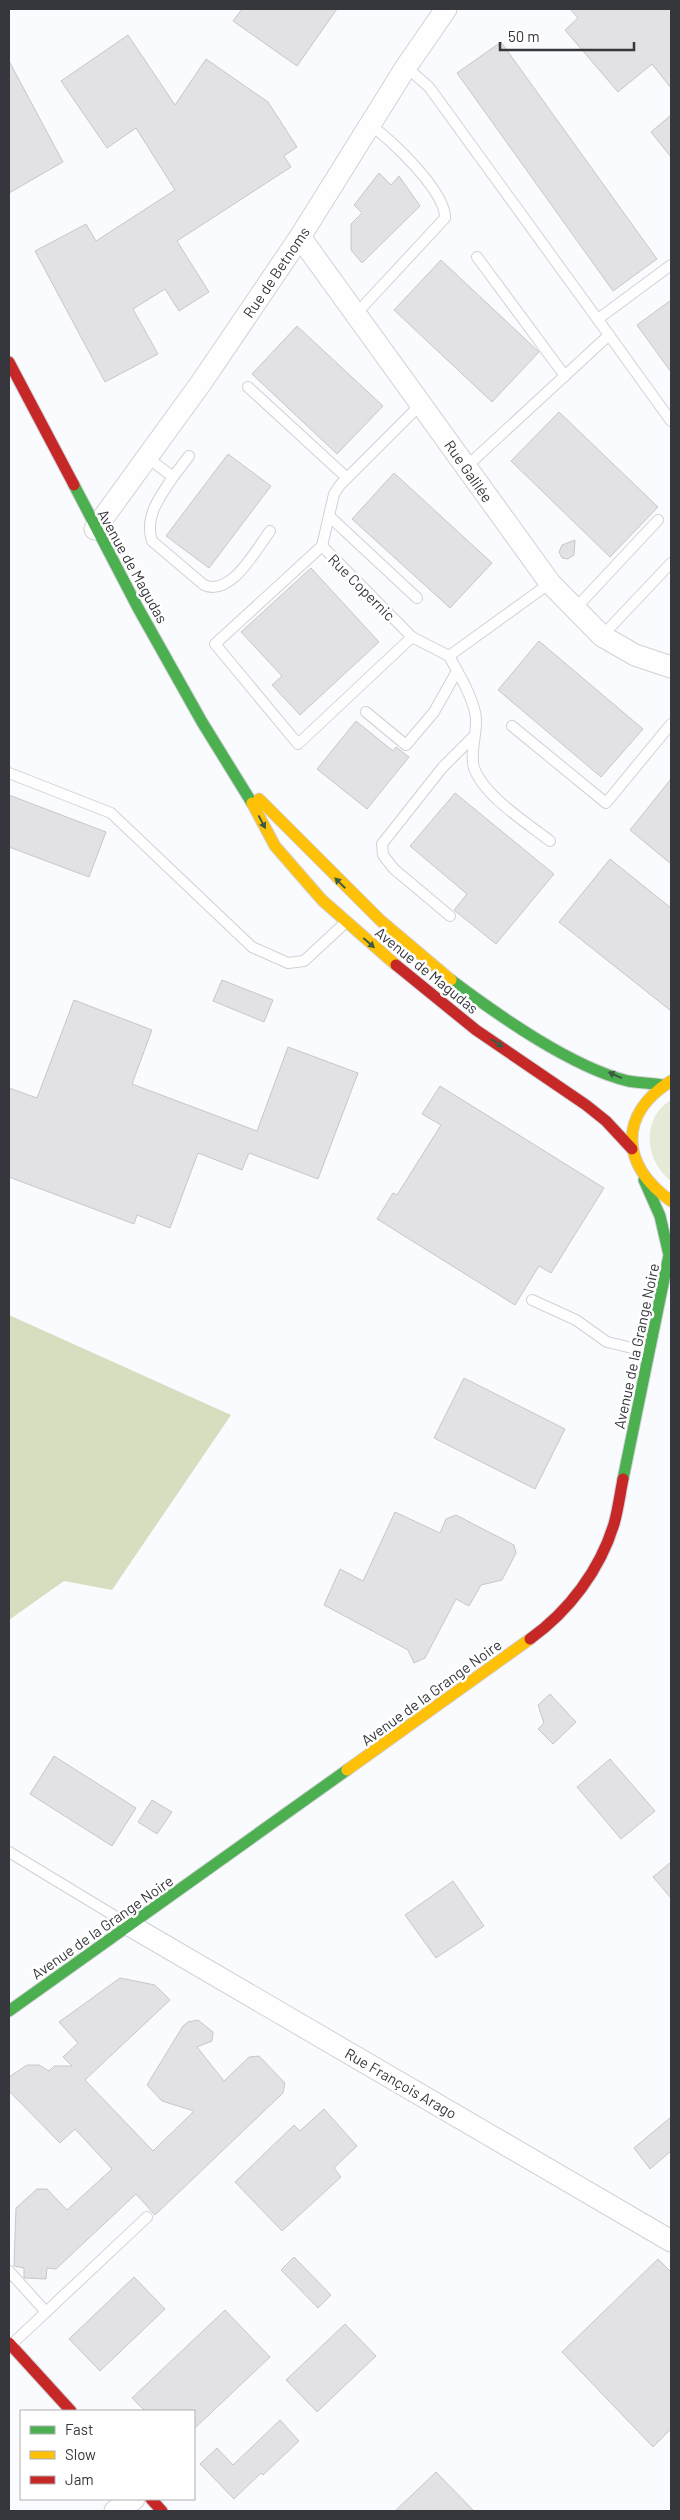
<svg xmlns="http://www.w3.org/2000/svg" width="680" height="2520" viewBox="0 0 680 2520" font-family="Barlow,sans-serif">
	<rect width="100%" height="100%" fill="#fafbfe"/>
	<path fill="#e5ead6" d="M671 1100V1181C645 1161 640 1119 671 1100Z"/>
	<path fill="#d7dec0" d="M9 1315 231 1415 112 1590 64 1581 9 1620Z"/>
	<g fill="#e2e1e3" stroke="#c8c6c9">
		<path d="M242 9H337L297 66 233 21Z"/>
		<path d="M570 9H671V88L652 64 618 92 565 30 578 18Z"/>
		<path d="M128 35 175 105 206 59 268 102 297 147 284 156 291 167 177 241 209 292 179 311 165 289 133 309 158 354 105 382 35 251 86 224 96 241 175 190 136 128 107 148 61 81Z"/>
		<path d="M501 42 657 259 613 291 457 73Z"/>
		<path d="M9 61 63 162 9 193Z"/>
		<path d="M671 115V157L651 132Z"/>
		<path d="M379 173 391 185 399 176 420 206 362 263 351 250V224L362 213 354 205Z"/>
		<path d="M441 260 539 352 492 402 394 310Z"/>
		<path d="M671 300V372L637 325Z"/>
		<path d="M297 326 383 406 337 454 252 374Z"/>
		<path d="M559 412 658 507 610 557 511 461Z"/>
		<path d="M228 454 271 486 209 568 166 536Z"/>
		<path d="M394 473 492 563 450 608 352 519Z"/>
		<path d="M575 540 574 555 568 559 562 558 559 552 562 545Z"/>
		<path d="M311 568 379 642 300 715 272 685 282 676 241 632Z"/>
		<path d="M539 641 643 729 601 777 498 690Z"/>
		<path d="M356 721 393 751 396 747 409 757 367 809 317 769Z"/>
		<path d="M671 779V864L630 830Z"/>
		<path d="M455 793 554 874 496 944 454 910 467 894 410 846Z"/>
		<path d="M9 795 106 832 89 877 9 847Z"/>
		<path d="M610 859 671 908V1011L559 922Z"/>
		<path d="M222 980 273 1000 264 1022 213 1001Z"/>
		<path d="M74 1000 152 1030 132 1084 257 1131 288 1047 358 1073 318 1179 249 1153 242 1170 198 1153 170 1228 137 1215 134 1224 9 1177V1088L37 1098Z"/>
		<path d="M440 1086 604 1188 551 1273 539 1266 515 1305 377 1219 393 1193 397 1195 441 1125 422 1114Z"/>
		<path d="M464 1378 565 1429 535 1489 434 1438Z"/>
		<path d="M395 1512 440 1533 446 1519 456 1515 514 1545 516 1553 502 1580 481 1585 469 1606 456 1599 425 1658 414 1663 408 1650 324 1605 340 1569 363 1581Z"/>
		<path d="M550 1694 576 1722 553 1744 538 1729 544 1723 538 1705Z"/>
		<path d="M54 1756 136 1808 112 1846 30 1794Z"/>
		<path d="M610 1759 655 1811 621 1839 577 1787Z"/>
		<path d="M152 1800 172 1812 157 1834 138 1822Z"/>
		<path d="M671 1862V1898L653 1877Z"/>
		<path d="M453 1881 484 1926 436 1958 405 1915Z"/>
		<path d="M120 1978 155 1985 170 2000 85 2080 153 2151 194 2111 162 2101 147 2085 183 2026 188 2022 198 2020 213 2032 212 2041 197 2047 224 2081 249 2057 259 2056 285 2083 283 2093 155 2215 136 2194 56 2269 47 2268 46 2279 24 2278V2268L14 2266 16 2208 37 2189H47L67 2210 112 2169 75 2129 60 2143 9 2091V2077L27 2065H39L49 2071 54 2066H72L63 2057 78 2043 59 2022Z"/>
		<path d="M324 2109 357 2146 334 2168 341 2177 282 2231 235 2182 294 2125 300 2131Z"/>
		<path d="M671 2117V2151L650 2169 634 2148Z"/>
		<path d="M294 2257 331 2295 318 2308 281 2270Z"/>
		<path d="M658 2259 671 2272V2429L653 2447 562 2352Z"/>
		<path d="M134 2277 165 2309 100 2371 69 2339Z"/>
		<path d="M225 2310 270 2357 194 2429V2411H145L132 2398Z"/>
		<path d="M345 2324 376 2356 317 2412 286 2380Z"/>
		<path d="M280 2420 299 2441 263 2475 261 2473 234 2499 200 2464 217 2448 233 2465Z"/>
		<path d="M436 2472 474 2511H395Z"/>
	</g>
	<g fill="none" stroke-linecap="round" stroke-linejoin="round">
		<defs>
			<g id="lane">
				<path d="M406 67 429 87 609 335 466 467"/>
				<path d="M477 257 565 376"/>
				<path d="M355 315 445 218C446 192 391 139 370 125"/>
				<path d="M598 319 671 265"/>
				<path d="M609 335 671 421"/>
				<path d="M248 387 346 477"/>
				<path d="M421 404 340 485 334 494 322 546 412 637 449 656 550 583"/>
				<path d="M148 458 173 477C160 497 144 516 152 541L204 585C231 597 255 551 270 531"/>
				<path d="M173 477 189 456"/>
				<path d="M329 516 417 598"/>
				<path d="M322 546 215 644 298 744 412 637"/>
				<path d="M574 610 658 520"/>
				<path d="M602 636 671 563"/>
				<path d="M449 656C458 672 477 704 476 722 476 737 470 754 474 768 484 796 527 823 550 841"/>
				<path d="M366 712 406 745 434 712 457 671"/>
				<path d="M512 726 606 803 671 724"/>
				<path d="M9 773 111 813 252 947 288 963 304 961 345 923"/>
				<path d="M450 916 394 869 383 855 382 844 442 768 474 736"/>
				<path d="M532 1300 576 1320 607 1342 649 1352"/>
				<path d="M9 1852 128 1924"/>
				<path d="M9 2271 46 2312"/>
				<path d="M11 2345 147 2217"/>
			</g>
			<g id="street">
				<path d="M300 237 550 583 602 636 635 655 671 667"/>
				<path d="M95 529 201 383 300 237 406 67 446 9"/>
				<path d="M131 1926 671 2241"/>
				<path d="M115 2511 134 2499"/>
			</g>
			<g id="fast">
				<path d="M74 485 138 608 202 722 252 803"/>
				<path d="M451 980C498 1015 571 1067 628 1081 639 1083 651 1083 662 1085"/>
				<path d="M623 1479 669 1255 660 1216 644 1180"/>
				<path d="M9 2011 347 1770"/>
			</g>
			<g id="slow">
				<path d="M259 799 380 920 451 980"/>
				<path d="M252 803 275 846 322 900 396 965"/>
				<path d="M671 1081C617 1115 621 1166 671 1201"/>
				<path d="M347 1770 530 1639"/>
			</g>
			<g id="jam">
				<path d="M9 362 74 485"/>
				<path d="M396 965 476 1030 586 1105 606 1121 632 1149"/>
				<path d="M530 1639C569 1611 600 1570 614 1524 618 1510 620 1494 623 1479"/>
				<path d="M9 2343 71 2411"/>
				<path d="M151 2499 162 2511"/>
			</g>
		</defs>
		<use href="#lane" stroke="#d1d2d5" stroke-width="12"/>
		<use href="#street" stroke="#d1d2d5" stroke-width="23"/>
		<use href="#fast" stroke="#d1d2d5" stroke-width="13"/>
		<use href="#slow" stroke="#d1d2d5" stroke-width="13"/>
		<use href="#jam" stroke="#d1d2d5" stroke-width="13"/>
		<use href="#lane" stroke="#fefeff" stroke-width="10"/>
		<use href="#street" stroke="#fefeff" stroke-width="21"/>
		<use href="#fast" stroke="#4caf50" stroke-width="11"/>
		<use href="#slow" stroke="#ffc107" stroke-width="11"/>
		<use href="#jam" stroke="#c62828" stroke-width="11"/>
	</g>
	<defs><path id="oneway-solid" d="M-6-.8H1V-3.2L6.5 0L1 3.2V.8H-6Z" transform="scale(1.25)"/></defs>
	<g fill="#3d5b42">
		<use href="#oneway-solid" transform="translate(262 822) rotate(62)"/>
		<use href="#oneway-solid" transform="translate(340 883) rotate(-135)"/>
		<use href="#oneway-solid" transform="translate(369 943) rotate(41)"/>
		<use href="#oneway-solid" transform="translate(497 1043) rotate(33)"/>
		<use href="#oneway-solid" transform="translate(615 1075) rotate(-156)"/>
	</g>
	<g text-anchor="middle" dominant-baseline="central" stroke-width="5" stroke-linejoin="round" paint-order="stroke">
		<g font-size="15" fill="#36373c" stroke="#fff">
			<text transform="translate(276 272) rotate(-56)">Rue de Betnoms</text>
			<text transform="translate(469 471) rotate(55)">Rue Galilée</text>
			<text transform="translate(133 566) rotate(61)">Avenue de Magudas</text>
			<text transform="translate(362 587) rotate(45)">Rue Copernic</text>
			<text transform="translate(427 970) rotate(39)">Avenue de Magudas</text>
			<text transform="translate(636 1346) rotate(-78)">Avenue de la Grange Noire</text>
			<text transform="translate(431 1692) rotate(-36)">Avenue de la Grange Noire</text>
			<text transform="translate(102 1927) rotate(-35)">Avenue de la Grange Noire</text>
			<text transform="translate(401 2083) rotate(30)">Rue François Arago</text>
		</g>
	</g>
	<rect width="680" height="2520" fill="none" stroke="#36373c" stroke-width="20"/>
	<rect x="20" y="2410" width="175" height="90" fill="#ffffff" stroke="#afafb1"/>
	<rect x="30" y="2426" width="25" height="8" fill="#4caf50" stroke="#afafb1"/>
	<text x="65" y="2435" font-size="15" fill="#36373c">Fast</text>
	<rect x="30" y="2451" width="25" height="8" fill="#ffc107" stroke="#afafb1"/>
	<text x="65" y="2460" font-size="15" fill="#36373c">Slow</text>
	<rect x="30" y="2476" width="25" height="8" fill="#c62828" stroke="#afafb1"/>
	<text x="65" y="2485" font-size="15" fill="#36373c">Jam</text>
	<path d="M500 42v8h134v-8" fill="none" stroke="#36373c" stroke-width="2.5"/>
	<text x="508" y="42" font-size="15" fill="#36373c" stroke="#ffffff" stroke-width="4" paint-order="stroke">50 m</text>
</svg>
